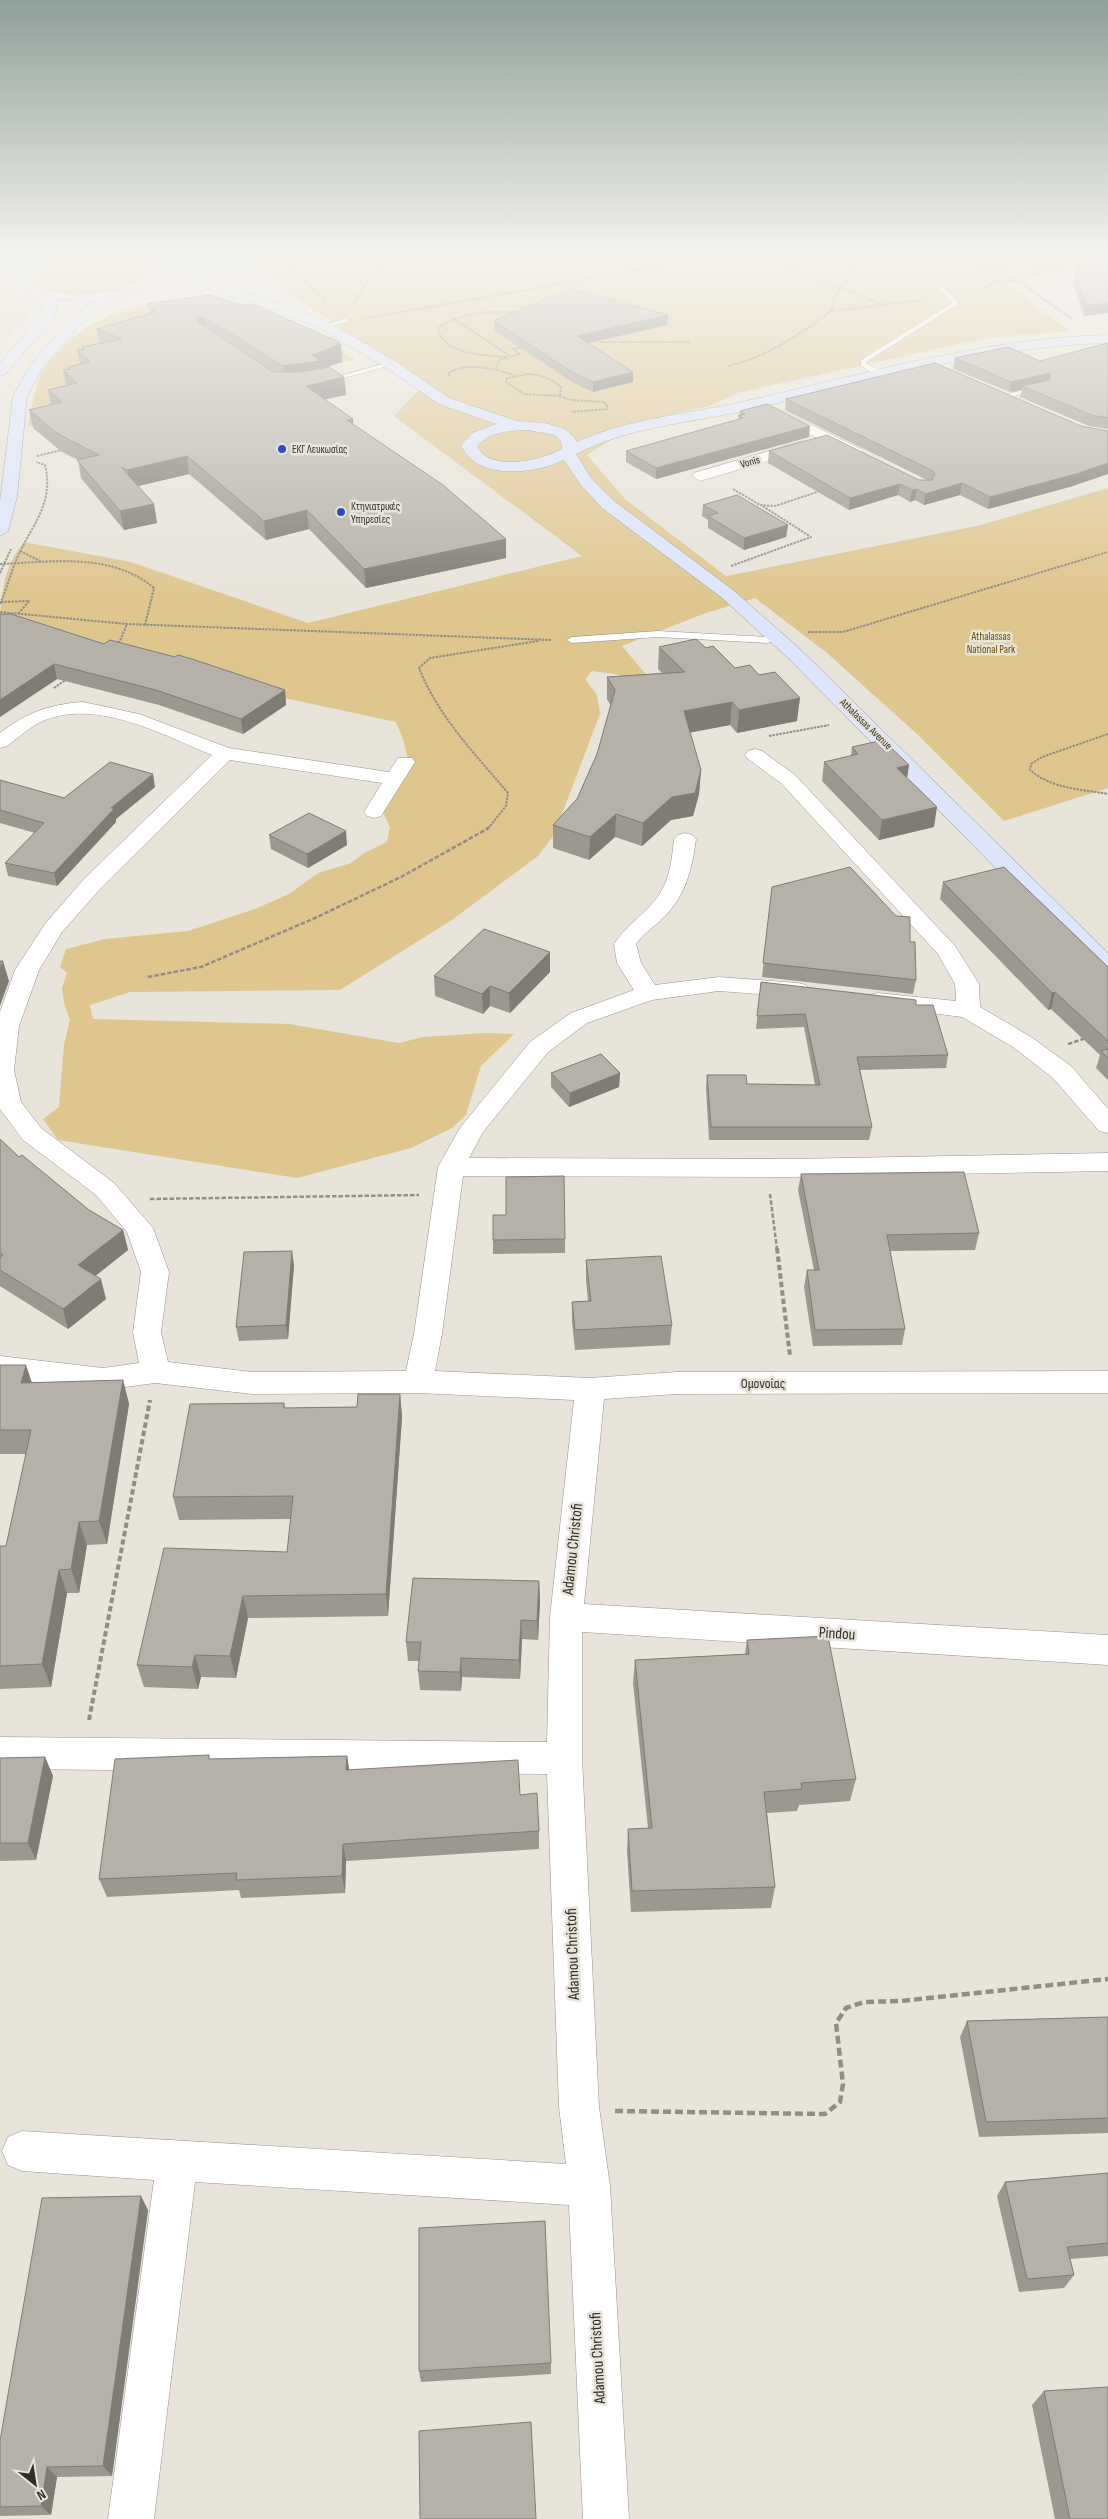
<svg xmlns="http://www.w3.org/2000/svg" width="1108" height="2519" viewBox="0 0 1108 2519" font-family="'Sofia Sans Condensed',sans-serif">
	<rect width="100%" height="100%" fill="#e8e4da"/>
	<g fill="#dfd9c9">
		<path d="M0 252H56L0 264Z"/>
		<path d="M0 290 10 291 28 299 34 305V310L0 347Z"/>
	</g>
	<g fill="#dfc68f">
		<path d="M252 252H1108V261L1007 284 1070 331 986 338 737 393 709 406 638 422 587 455 625 499 726 576 981 525 1108 488V788L1004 821 918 735 827 653 755 598 703 614 622 646 660 691 615 674 592 671 585 679 597 695 600 714 554 835 538 856 452 920 340 990 130 992 90 1005 93 1019 289 1024 399 1043 423 1037 485 1033 514 1034 481 1066 466 1115 452 1128 411 1148 297 1178 58 1140 43 1119 59 1107 64 1044 70 1020 64 1003 62 988 67 973 60 967 66 949 105 939 188 931 255 909 289 894 318 873 351 863 364 853 387 842 390 827 380 806C408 768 416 768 396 722L0 637C0 605 1 568 24 542L131 562 308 623 582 556 394 416 425 384 289 294Z"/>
		<path d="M102 258C119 259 140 258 150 273 143 278 136 286 128 289 110 297 45 300 36 280 47 259 81 259 102 258Z"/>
		<path d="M173 300C196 301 218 307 241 310 287 316 318 334 355 360L349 362 249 315 208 313 152 323 158 328 93 348 103 353 99 359 82 363 84 365 77 367 83 375 89 378 74 381 77 384 64 387 66 390 63 391 69 396 76 397 53 403 56 406 49 408 50 410 48 411 55 420 28 426C32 411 35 383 43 371 70 328 124 302 173 300Z"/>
	</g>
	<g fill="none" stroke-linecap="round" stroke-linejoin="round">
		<defs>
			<g id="service">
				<path d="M938 287H942L958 302V304L866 362 867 364 883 372V376H877L861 366V360L952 303 938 289Z"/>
				<path d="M346 318 348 321 325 328 322 326Z"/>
				<path d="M390 362 392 365 326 383 322 381Z"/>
				<path d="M1035 386 1042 388 1004 399 1000 397Z"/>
				<path d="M658 631 767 637 777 635 782 638 767 643 658 637 572 643 567 640 572 637Z"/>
			</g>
			<g id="minor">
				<path d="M31 263 35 264 37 267 35 270 0 276V268Z"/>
				<path d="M776 408 861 449 864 452 856 457 851 455 771 415 769 412Z"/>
				<path d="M803 441 808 443 811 446 808 449 700 481 692 476 694 473Z"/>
				<path d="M83 702 139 714 229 748 389 772 398 758H412L415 762 381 816 374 818 367 816 364 812 382 783 230 760 100 889 62 932 39 970 19 1026 14 1070 21 1102 41 1128 114 1183 153 1228 169 1272 161 1332 168 1362 252 1372 406 1371 414 1334 438 1167 460 1128 530 1042 571 1013 634 990 617 963 614 944C626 925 646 914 659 895 670 879 672 858 674 839L678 835 685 833 692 835 696 839C692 869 686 895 664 917 655 926 644 933 636 944L641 963 655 985 719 977 798 983 806 985 810 990 806 995 798 997 719 991 652 1000 587 1023 548 1052 483 1132 469 1158 789 1159 1108 1153V1171L789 1177 463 1176 442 1334 435 1371 590 1378 677 1372 1108 1371V1393L677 1394 604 1399 584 1604 1108 1635V1665L582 1632V1758L599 2107 610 2186 629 2519H583L569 2205 195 2182 154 2519H108L154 2180 22 2171 8 2165 2 2151 8 2137 22 2131 566 2164 559 2107 547 1774 0 1769V1737L547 1742 550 1617 574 1400 418 1393 252 1394 155 1383 103 1390 0 1378V1356L103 1368 139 1363 133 1332 141 1272 127 1232 96 1195 23 1140 0 1109V1012L15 970 45 924 84 879 212 755C163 735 99 699 45 720 31 726 19 737 7 746L0 748V733C26 713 50 704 83 702Z"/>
				<path d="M755 749 762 751 795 775 955 946 979 984 980 1007 1031 1037 1071 1066 1108 1109V1133L1099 1131 1053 1078 1013 1047 962 1017 870 1005 866 1000 870 995 878 993 956 1001 955 984 938 954 781 783 748 759 745 755 748 751Z"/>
			</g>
			<path id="secondary" d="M65 252 138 253 191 275 303 311 330 323 395 361 449 398 517 421 545 423 565 429 574 437 577 442C629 418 690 414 746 401 866 374 984 338 1108 335V343C984 346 865 383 744 411 688 423 628 427 576 454L591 478 614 501 733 590 801 650 1108 953V973L1100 971 1054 927 788 658 721 597 602 508 580 484 564 460C535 474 476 481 461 445L472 433 496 424 439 404 385 367 320 329 293 317 161 273 158 281 145 290 113 298 76 329 41 370 27 396 17 497 8 531 0 536V501L13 396 30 366 66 323 94 301 55 300 57 303 55 316 5 375 0 376V363L43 312C43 297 37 299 26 292 21 290 17 284 14 280 18 261 49 256 65 252ZM104 257 146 264 150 268C141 297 59 300 35 287 32 285 29 282 27 279 39 259 83 258 104 257ZM528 430 555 435 561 441 562 449C542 460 489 473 477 446 490 431 509 431 528 430Z"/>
		</defs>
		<use href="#service" stroke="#97938b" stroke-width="1"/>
		<use href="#minor" stroke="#97938b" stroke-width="1"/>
		<use href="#secondary" stroke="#97938b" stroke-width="1"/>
		<g stroke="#908e87" stroke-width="2" stroke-dasharray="2.5 1" stroke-linecap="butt">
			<path d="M277 252 326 302"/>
			<path d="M625 252 670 262"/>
			<path d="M749 252 881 304"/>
			<path d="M989 252 1003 267"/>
			<path d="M980 268H1003"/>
			<path d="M1007 280 1021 283 1072 319"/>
			<path d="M992 283 1003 268 1029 252"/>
			<path d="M972 294 992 283 1077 262 1081 258 1070 252"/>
			<path d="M353 303 378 266 400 252"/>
			<path d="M831 311 923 300"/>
			<path d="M362 319 740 252"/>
			<path d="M454 319 510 356"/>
			<path d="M598 339 600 342H690"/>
			<path d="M520 354 513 349 525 347"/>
			<path d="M506 357C484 355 442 355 438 328 464 311 491 311 521 312"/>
			<path d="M728 366C767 357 799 335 831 311 836 288 854 270 869 252"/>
			<path d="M496 369 499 360 520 354"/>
			<path d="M528 374C541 375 551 378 561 387L560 396 524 394 506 382 507 378Z"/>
			<path d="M450 376 448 373C469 362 491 368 513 375"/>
			<path d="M560 396 571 400 604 402 607 405V409L571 412"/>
			<path d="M37 456 62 450"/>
			<path d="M733 489 760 505 775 506 820 491"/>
			<path d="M20 551 42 562"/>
			<path d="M0 564C53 562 111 552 154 588L145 625"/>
			<path d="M731 566 811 537 761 505"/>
			<path d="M0 573 11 549"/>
			<path d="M1 602 29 601 18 614"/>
			<path d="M0 604C7 588 11 572 18 556 33 523 54 504 45 465L36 462"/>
			<path d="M0 612 127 624 551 640"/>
			<path d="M808 632H843L1108 552"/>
			<path d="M115 645 120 641 127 624"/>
			<path d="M54 688 67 679"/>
			<path d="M1108 734 1042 757 1031 764 1030 770C1052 789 1080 789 1108 794"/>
			<path d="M769 736 829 725"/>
			<path d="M490 826 506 806 508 793C475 754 438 716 419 668L430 658 538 641"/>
		</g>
		<g stroke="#908e87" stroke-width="2.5" stroke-dasharray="4.5 2" stroke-linecap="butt">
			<path d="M148 977 201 967 315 918 401 877 487 829 491 825"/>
			<path d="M1068 1044 1086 1038"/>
			<path d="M770 1194 777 1249"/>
			<path d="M150 1199 419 1195"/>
		</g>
		<g stroke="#908e87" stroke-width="4" stroke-dasharray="5.5 3" stroke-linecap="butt">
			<path d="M777 1248 790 1356"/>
			<path d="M89 1720 150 1400"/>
		</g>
		<path stroke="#908e87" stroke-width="4.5" stroke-dasharray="8 4" stroke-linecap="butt" d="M615 2111 825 2114 840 2102 843 2084 836 2023 846 2008 864 2002 901 2001 1108 1979"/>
		<use href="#service" fill="#fff" fill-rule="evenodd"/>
		<use href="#minor" fill="#fff" fill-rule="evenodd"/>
		<use href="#secondary" fill="#dee6fe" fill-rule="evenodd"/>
	</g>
	<g fill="#9c9890">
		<path d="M1108 259V313L1084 316 1073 283 1075 273H1076L1077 267Z"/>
		<path d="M148 304 341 344 342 362 326 367 344 377 346 395 325 399 353 419V424L506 539V558L366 588 309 529 266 540 189 474 138 486 154 504 157 523 124 530 81 478 78 460 62 452 33 428 29 410 51 405 48 390 66 385 63 370 68 369V367L80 364 77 350 82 349V347L100 344 97 329 150 313Z"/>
		<path d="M668 315 667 325 588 343 633 382 593 392 572 382 495 331 494 321Z"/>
		<path d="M1108 343V429L1089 426 1020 397 1022 390 1010 392 953 369 955 358 1040 361Z"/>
		<path d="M786 399 1073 486 988 509 960 495 924 505 915 500 910 502 898 495 849 510 768 463 769 451 919 480H927L785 410Z"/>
		<path d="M740 411 809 437 656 479 626 462V451L738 420Z"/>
		<path d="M703 505 788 525 786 537 744 550 708 528V520L702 516Z"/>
		<path d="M0 614 104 644 285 690 286 705 243 734 159 705 57 679 0 717Z"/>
		<path d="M659 647 706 648 735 668 797 721 737 733 730 725 690 732 701 770 699 794 693 816 671 820 642 846 615 837 589 860 553 848V825L577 799 597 754 611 706 607 699V677L662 673 658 669Z"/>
		<path d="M852 747 909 765 907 778 934 827 879 840 822 781 824 762 851 756Z"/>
		<path d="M0 780 64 798 155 787 116 819V822L57 886 8 876 5 863 35 833 0 823Z"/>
		<path d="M269 835 347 845 308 868 271 849Z"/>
		<path d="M943 882 1108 967V1080L1096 1068 1100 1055 1051 1009 1048 1010 940 899Z"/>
		<path d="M772 887 910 942 916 980 913 994 762 977Z"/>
		<path d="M550 952V972L510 1013 490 1006 483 1014 435 996 434 976Z"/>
		<path d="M761 982 916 1005 948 1055 946 1068 860 1070 872 1127 869 1140H709L706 1088 707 1075 747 1084 815 1085 804 1027 756 1029Z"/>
		<path d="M551 1073H620L619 1087 569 1107 551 1087Z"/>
		<path d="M0 1139 19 1157 89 1210 123 1230 128 1250 95 1276 106 1299 68 1329 0 1286Z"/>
		<path d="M801 1174 979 1233 975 1250 890 1251 905 1329 902 1345 813 1346 804 1287 807 1270H814L798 1190Z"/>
		<path d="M565 1239V1253L493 1254V1240Z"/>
		<path d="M586 1260 672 1325 670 1345 575 1350 572 1322V1302L588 1301 586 1280Z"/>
		<path d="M294 1265 288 1339 239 1341 236 1327Z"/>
		<path d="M0 1365 32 1383 123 1380 129 1404 107 1544 87 1545 79 1593H67L51 1687 0 1689V1546H6L26 1454H0Z"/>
		<path d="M400 1394 402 1417 388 1616 248 1618 236 1678 201 1677 198 1689 144 1687 137 1665 287 1552 291 1519 179 1520 173 1497 284 1403 285 1408 357 1407Z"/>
		<path d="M539 1581 540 1601 538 1640 522 1639 520 1679 462 1677 461 1691 420 1690 418 1671 419 1661H408L406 1642Z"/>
		<path d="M747 1640 856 1779 850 1801 799 1805 797 1811 767 1813 775 1887 771 1908 631 1912 627 1851 628 1829 648 1828 633 1683 635 1660 745 1654Z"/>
		<path d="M347 1756 349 1770 520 1795 539 1831V1849L346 1861 345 1893 241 1898 239 1890 107 1897 99 1879 211 1759Z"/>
		<path d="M45 1757 53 1776 36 1860 0 1861V1758Z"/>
		<path d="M1108 2017V2133L979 2137 960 2037 967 2021Z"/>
		<path d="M1108 2173V2256L1070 2259 1074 2275 1064 2288 1019 2292 997 2196 1005 2182Z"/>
		<path d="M148 2210 112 2476 57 2477 51 2515 0 2516V2441Z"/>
		<path d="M551 2363V2374L421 2382 419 2371Z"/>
		<path d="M1044 2391 1108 2519H1055L1032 2405Z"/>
	</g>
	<g fill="#7f7c76">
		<path d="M1108 303V313L1084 316 1086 306Z"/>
		<path d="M668 315 667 325 576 346 577 336Z"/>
		<path d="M204 317 206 333 199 335 197 318Z"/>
		<path d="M339 342V345L341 344 342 362 284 383 283 366 312 355Z"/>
		<path d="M633 372V382L593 392V382Z"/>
		<path d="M1050 373 1048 384 1022 386V390L1010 392 1011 382Z"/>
		<path d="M344 377 346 395 308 403 306 386Z"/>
		<path d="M353 419 354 437 347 420Z"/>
		<path d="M810 426 809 437 656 479V468Z"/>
		<path d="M187 456 189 474 130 488 127 470Z"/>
		<path d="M1108 463V474L1073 486 988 509 990 497Z"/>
		<path d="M962 483 960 495 924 505 925 494Z"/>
		<path d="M900 484 898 495 849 510 850 498Z"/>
		<path d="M917 489 915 500 910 502 912 490Z"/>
		<path d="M154 504 157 523 124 530 120 511Z"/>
		<path d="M307 510 309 529 266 540 264 521Z"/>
		<path d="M788 525 786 537 744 550V538Z"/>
		<path d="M506 539V558L366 588 364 569Z"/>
		<path d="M54 664 57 679 0 717V700Z"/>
		<path d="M285 690 286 705 243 734 241 719Z"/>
		<path d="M800 698 797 721 737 733 739 710Z"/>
		<path d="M732 702 730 725 683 734 684 711Z"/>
		<path d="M909 765 906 784 897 768Z"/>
		<path d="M701 770 699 794 693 816 671 820 642 846 643 823Z"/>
		<path d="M153 774 155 787 116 819V822L57 886 54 873 111 808Z"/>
		<path d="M937 807 934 827 879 840 882 820Z"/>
		<path d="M616 814 615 837 589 860 590 837Z"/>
		<path d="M346 831 347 845 308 868 307 854Z"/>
		<path d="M550 952V972L510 1013 509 993Z"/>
		<path d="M3 961 9 981 0 1006V970Z"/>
		<path d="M490 986V1006L483 1014 482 994Z"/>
		<path d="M1055 992 1051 1009 1048 1010 1052 993Z"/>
		<path d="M620 1073 619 1087 569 1107 570 1093Z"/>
		<path d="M123 1230 128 1250 84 1285 78 1265Z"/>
		<path d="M292 1251 294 1265 288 1339 286 1325Z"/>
		<path d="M101 1279 106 1299 68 1329 63 1309Z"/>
		<path d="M26 1365 34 1389 21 1383Z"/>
		<path d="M123 1380 129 1404 107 1544 99 1521Z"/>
		<path d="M400 1394 402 1417 388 1616 386 1594Z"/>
		<path d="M79 1522 87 1545 79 1593 71 1569Z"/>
		<path d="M59 1570 67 1593 51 1687 42 1664Z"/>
		<path d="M539 1581 540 1601 538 1640 537 1621Z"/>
		<path d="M243 1596 248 1618 236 1678 230 1656Z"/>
		<path d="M521 1620 522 1639 520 1679 519 1660Z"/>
		<path d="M195 1655 201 1677 198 1689 192 1667Z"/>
		<path d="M461 1658 462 1677 461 1691 460 1672Z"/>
		<path d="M347 1756 350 1774 346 1770Z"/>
		<path d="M45 1757 53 1776 36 1860 28 1843Z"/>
		<path d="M343 1844 346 1861 345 1893 342 1876Z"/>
		<path d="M141 2196 148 2210 112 2476 103 2466Z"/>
		<path d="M47 2467 57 2477 51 2515 41 2506Z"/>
	</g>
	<g fill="#b5b1a8" stroke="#7f7c76">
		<path d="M1108 259V303L1086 306 1075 273 1086 270 1077 267Z"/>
		<path d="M571 289 668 315 577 336 633 372 593 382 572 372 494 321Z"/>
		<path d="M210 295 245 306 253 304 339 342 337 343 341 344 312 355 320 361 283 366 204 317 197 318 198 322 273 372H299L329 367 344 377 306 386 353 419 347 420 443 485 506 539 364 569 307 510 264 521 187 456 127 470 121 467 154 504 120 511 77 460 99 455 58 434 29 410 62 402 48 390 77 383 63 370 70 369 68 367 90 362 77 350 84 349 82 347 122 339 97 329 155 312 148 304Z"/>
		<path d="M1108 343V418L1091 415 1022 386 1050 380V373L1011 382 955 358 1008 347 1040 361Z"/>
		<path d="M935 363 1081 426 1108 431V463L1076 474 990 497 962 483 925 494 917 489 912 490 900 484 850 498 769 451 827 435 919 480H932L935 474 933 471 786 399Z"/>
		<path d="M767 404 810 426 656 468 626 451 743 418 738 416 745 414 740 411Z"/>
		<path d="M737 495 788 525 744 538 708 516 718 513 703 505Z"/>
		<path d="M0 614H11L104 644 110 640 175 657 178 655 192 659 285 690 241 719 156 690 54 664 0 700Z"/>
		<path d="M696 639 706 648 713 646 735 668 750 665 759 675 775 672 800 698 739 710 732 702 684 711 701 770 695 793 672 797 643 823 616 814 590 837 553 825 577 799 597 754 615 690 607 677 685 672 659 647Z"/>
		<path d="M883 740 909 765 897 768 937 807 882 820 824 762 858 754 852 747Z"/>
		<path d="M110 762 153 774 111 808 114 809 54 873 5 863 44 823 0 810V780L64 798Z"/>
		<path d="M309 813 346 831 307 854 269 835Z"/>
		<path d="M850 867 896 916 910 917V942H915L916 980 763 963 772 887Z"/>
		<path d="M1004 867 1108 967V1041L1055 992 1052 993 943 882Z"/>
		<path d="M484 929 550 952 509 993 490 986 482 994 434 976Z"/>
		<path d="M0 961H3L0 970Z"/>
		<path d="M761 982 916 1000V1005H933L948 1055 857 1057 872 1127H711L707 1075H746L747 1084 820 1085 805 1014 757 1016Z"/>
		<path d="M1108 1049V1058L1101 1051Z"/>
		<path d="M601 1054 620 1073 570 1093 551 1073Z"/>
		<path d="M0 1139 19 1157 22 1155 89 1210 123 1230 78 1265 101 1279 63 1309 0 1270V1258L3 1255 0 1253Z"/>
		<path d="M964 1172 979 1233 887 1235 905 1329 815 1330 807 1270H819L801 1174Z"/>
		<path d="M564 1176 565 1239 493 1240V1215H506V1177Z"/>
		<path d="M292 1251 286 1325 236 1327 244 1252Z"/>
		<path d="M661 1256 672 1325 575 1330 572 1302 591 1301 586 1260Z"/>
		<path d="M0 1365H26L21 1383 123 1380 99 1521 79 1522 71 1569 59 1570 42 1664 0 1666V1546H6L31 1430H0Z"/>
		<path d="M358 1394H400L386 1594 243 1596 230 1656 195 1655 192 1667 137 1665 164 1548 287 1552 293 1496 173 1497 190 1404 284 1403V1408L357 1407Z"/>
		<path d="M413 1578 539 1581 537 1621 521 1620 519 1660 461 1658 460 1672 418 1671 421 1642H406Z"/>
		<path d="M828 1636 856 1779 801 1783 802 1789 764 1792 775 1887 632 1891 628 1829 652 1828 635 1660 749 1654 747 1640Z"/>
		<path d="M209 1755V1759L347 1756 346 1770 518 1760 520 1795 537 1793 539 1831 343 1844 342 1876 236 1880 237 1873 99 1879 115 1759Z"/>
		<path d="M45 1757 28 1843H0V1758Z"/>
		<path d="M1108 2017V2118L986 2122 967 2021Z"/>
		<path d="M1108 2173V2243L1067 2247 1074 2275 1027 2279 1005 2182Z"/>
		<path d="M141 2196 103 2466 47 2467 41 2506 0 2507V2441L42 2198Z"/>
		<path d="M545 2221 551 2363 419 2371V2228Z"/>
		<path d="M1108 2387V2519H1070L1044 2391Z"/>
		<path d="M531 2422 536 2519H420L419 2431Z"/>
	</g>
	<linearGradient id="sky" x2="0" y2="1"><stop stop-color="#8ea098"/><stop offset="0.42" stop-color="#f5f3ee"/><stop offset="1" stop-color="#f5f3ee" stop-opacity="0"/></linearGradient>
	<rect width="1108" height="605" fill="url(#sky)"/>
	<g fill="#334abc" stroke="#e8e4da" stroke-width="2">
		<circle cx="282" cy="449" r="5"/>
		<circle cx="341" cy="512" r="5"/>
	</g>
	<g text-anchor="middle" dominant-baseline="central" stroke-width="5" stroke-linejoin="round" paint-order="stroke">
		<g font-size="11" fill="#302f2b" stroke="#e8e4da" text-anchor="start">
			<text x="292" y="449">ΕΚΓ Λευκωσίας</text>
			<text x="351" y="506">Κτηνιατρικές<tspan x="351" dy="13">Υπηρεσίες</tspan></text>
		</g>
		<g font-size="11" fill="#302f2b" stroke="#e8e4da">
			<text transform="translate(750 462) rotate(-16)">Vonis</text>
			<text transform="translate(866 724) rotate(44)">Athalassas Avenue</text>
		</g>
		<g font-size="11" fill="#684f04" stroke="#e8e4da">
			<text x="991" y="636">Athalassas<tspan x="991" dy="13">National Park</tspan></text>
		</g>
		<g font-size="14" fill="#302f2b" stroke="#e8e4da">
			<text x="763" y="1383">Ομονοίας</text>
		</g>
		<g font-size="16" fill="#302f2b" stroke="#e8e4da">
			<text transform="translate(573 1549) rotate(-84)">Adamou Christofi</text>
			<text transform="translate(837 1634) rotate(4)">Pindou</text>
			<text transform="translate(573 1954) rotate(-92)">Adamou Christofi</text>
			<text transform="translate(598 2358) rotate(-93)">Adamou Christofi</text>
		</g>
	</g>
	<g transform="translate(35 2484) rotate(150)" stroke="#e8e4da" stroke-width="4" paint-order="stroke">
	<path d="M0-4L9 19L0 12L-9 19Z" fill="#302f2b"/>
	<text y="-8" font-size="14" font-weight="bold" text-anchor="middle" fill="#302f2b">N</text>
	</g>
</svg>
